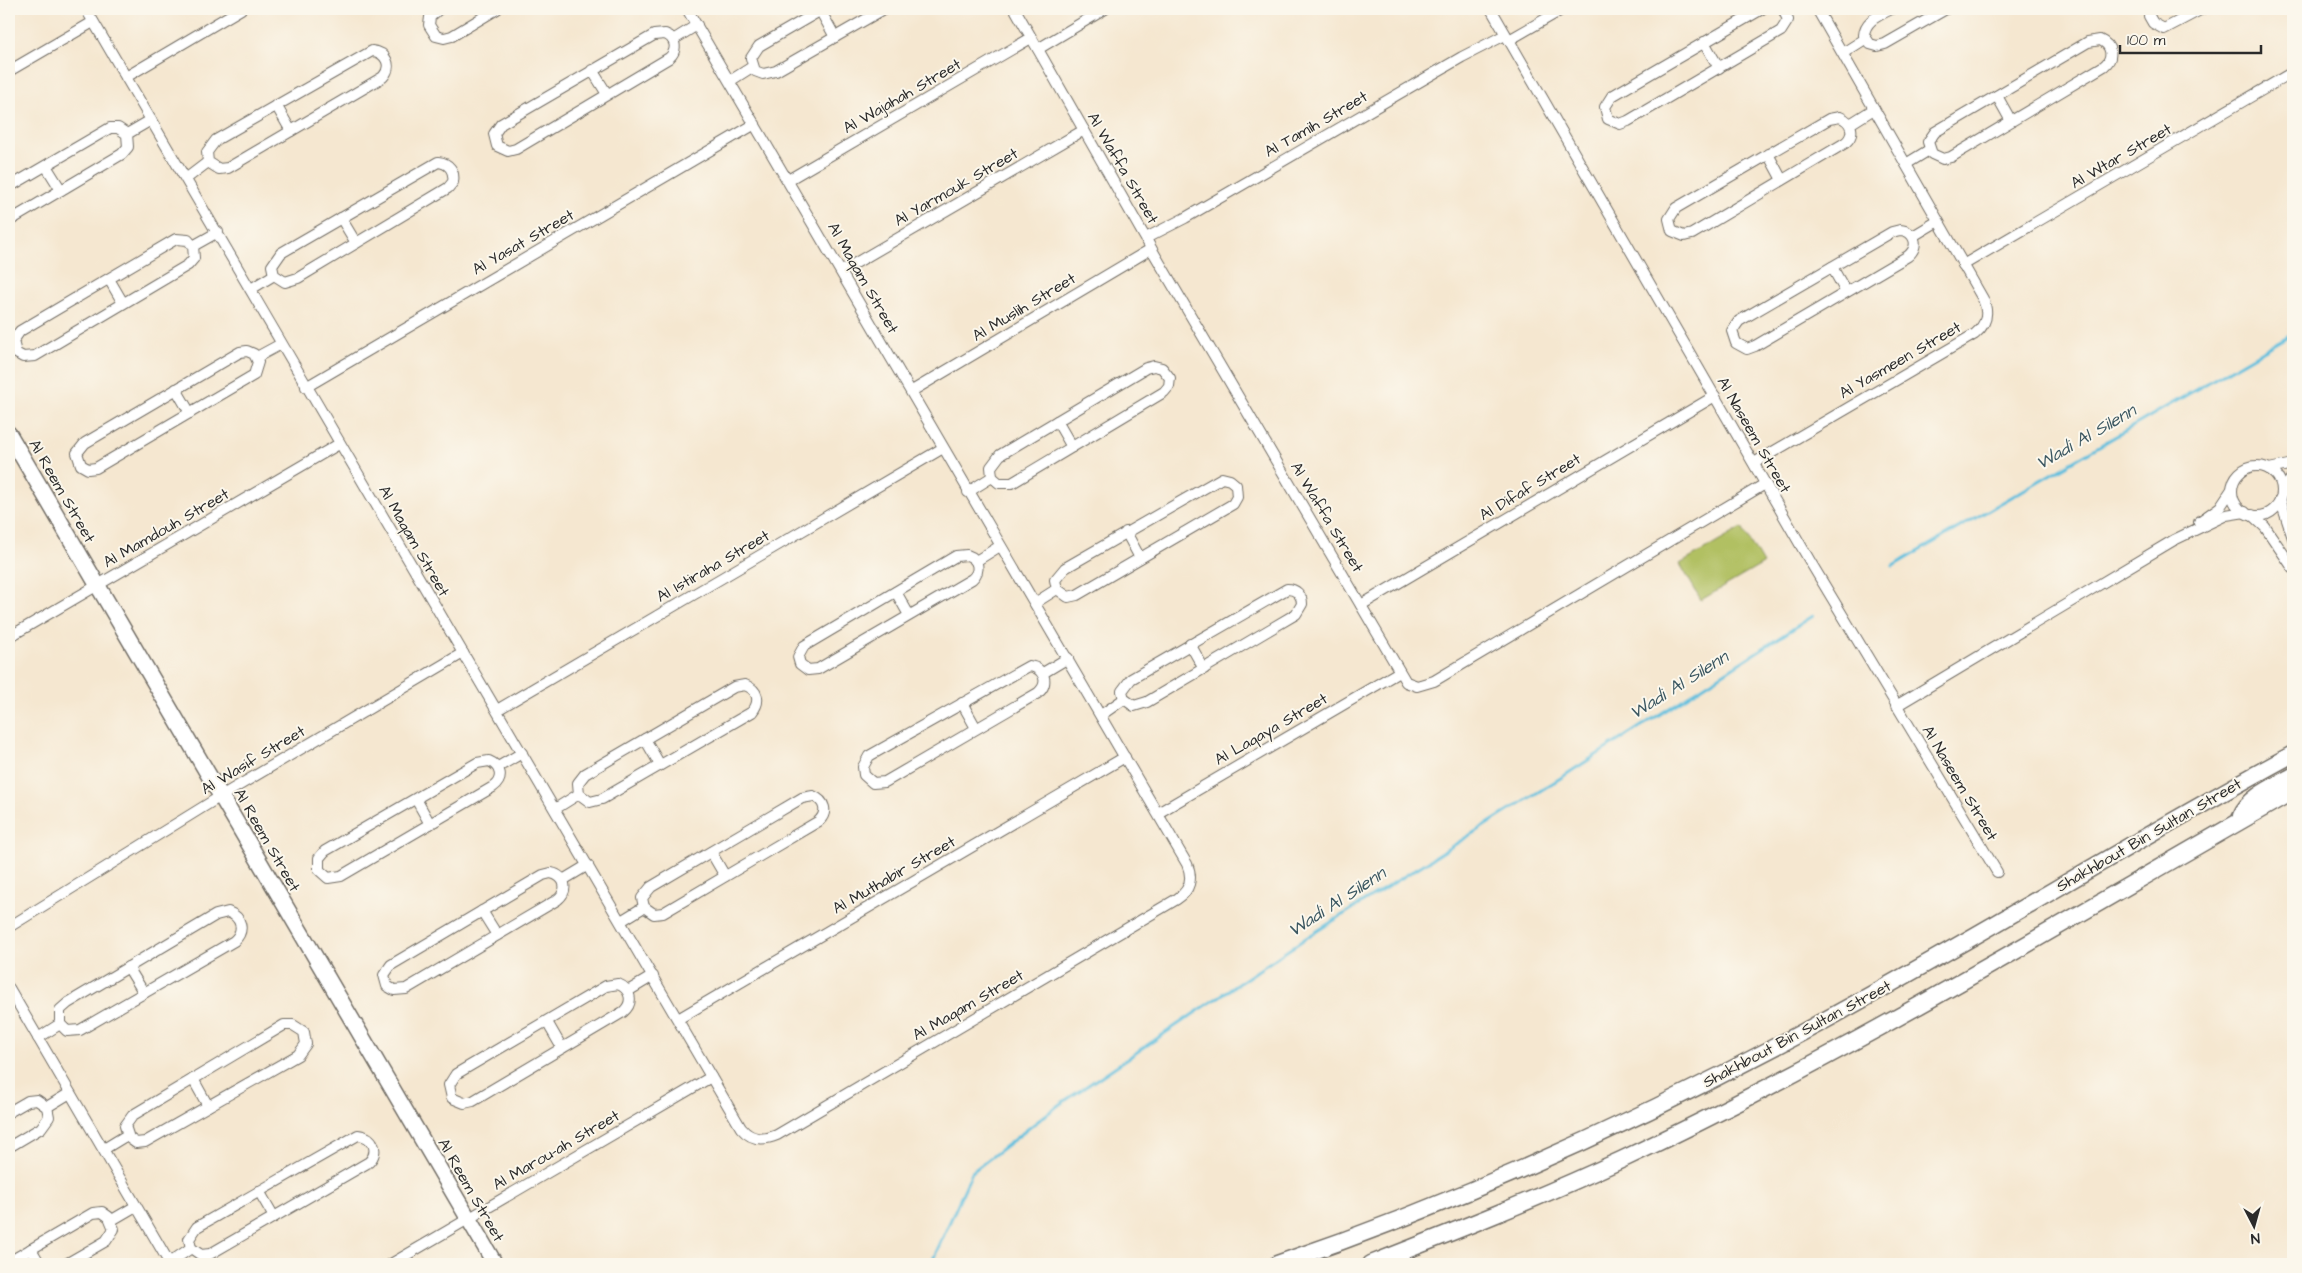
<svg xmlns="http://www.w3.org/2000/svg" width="2302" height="1273" viewBox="0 0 2302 1273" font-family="'Architects Daughter',sans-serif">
	<rect width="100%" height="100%" fill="#fbf7ec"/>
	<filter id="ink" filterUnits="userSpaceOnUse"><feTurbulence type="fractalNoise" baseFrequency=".02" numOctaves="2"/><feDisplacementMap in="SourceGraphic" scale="10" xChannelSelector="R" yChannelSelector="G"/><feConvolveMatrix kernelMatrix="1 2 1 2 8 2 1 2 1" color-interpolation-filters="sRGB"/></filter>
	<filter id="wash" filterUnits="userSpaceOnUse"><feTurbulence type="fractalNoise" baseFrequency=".0096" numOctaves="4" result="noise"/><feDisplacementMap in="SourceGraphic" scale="20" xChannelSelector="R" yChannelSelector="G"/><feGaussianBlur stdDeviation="1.12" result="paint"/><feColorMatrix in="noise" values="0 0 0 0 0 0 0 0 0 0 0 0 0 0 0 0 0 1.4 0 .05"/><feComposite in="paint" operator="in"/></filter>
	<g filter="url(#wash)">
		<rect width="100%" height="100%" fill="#f5e7d0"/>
		<path fill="#b1c062" stroke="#6e7646" d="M1742 528 1763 564 1701 600 1680 564Z"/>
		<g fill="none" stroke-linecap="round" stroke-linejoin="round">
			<g stroke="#60bfde" stroke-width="3">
				<path d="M1893 566 2293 333"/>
				<path d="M931 1264 972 1172 1060 1104 1306 938 1559 779 1813 616"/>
			</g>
		</g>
	</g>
	<g filter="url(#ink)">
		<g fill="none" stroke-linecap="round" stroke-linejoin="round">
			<defs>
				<g id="street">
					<path d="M86 9 741 1128C751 1140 763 1141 777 1135L1177 899C1190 891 1193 878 1187 864L687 9"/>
					<path d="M439 9 430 17 429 25 436 36 444 38 452 36 497 9"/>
					<path d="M823 9 759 46 751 58 755 71 763 74 776 71 884 9"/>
					<path d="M1015 9 1155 255 1406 682 1417 686 1434 681 1765 484"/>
					<path d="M1491 9 1811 563 1997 872"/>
					<path d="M1762 9 1612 96 1605 107 1608 119 1620 124 1628 121 1781 31 1788 20 1783 9"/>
					<path d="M1891 9C1880 15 1865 20 1864 35L1870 44 1877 46 1885 44 1946 9"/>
					<path d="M2150 9 2149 16 2153 23 2164 29 2202 9"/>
					<path d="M820 10 835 37"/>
					<path d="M665 34C676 38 678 50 669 58L516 149 508 151 497 146 494 134 501 124 654 35Z"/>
					<path d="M673 40 697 25"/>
					<path d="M1509 40 1563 9"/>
					<path d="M2100 40C2112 45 2114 58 2104 66L1951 157 1943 159 1932 154 1928 142 1935 132 2088 42Z"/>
					<path d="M1704 42 1719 68"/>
					<path d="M1038 49 1105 9"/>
					<path d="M372 51C386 52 393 66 383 77L228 168 219 169 208 162 207 152 216 140Z"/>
					<path d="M1843 53 1865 39"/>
					<path d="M592 70 607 94"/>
					<path d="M9 71 93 22"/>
					<path d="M126 77 241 9"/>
					<path d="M730 81 752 67"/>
					<path d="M1997 96 2011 121"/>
					<path d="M276 105 291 131"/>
					<path d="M1840 117C1853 122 1855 135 1845 143L1692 234 1684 236 1672 231 1669 219 1676 208 1829 119Z"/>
					<path d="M1850 124 1874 109"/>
					<path d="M127 134 151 120"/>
					<path d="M1768 154 1782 180"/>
					<path d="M438 162C449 163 455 171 453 182L448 188 298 278 285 282 274 275 272 266 281 253Z"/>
					<path d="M1906 164 1929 150"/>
					<path d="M46 166 61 190"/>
					<path d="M187 178 208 162"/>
					<path d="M788 180 1031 38"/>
					<path d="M9 187 110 128H118L127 134 128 147 122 154 9 221"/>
					<path d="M341 218 356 243"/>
					<path d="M1900 230C1915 231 1920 246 1908 256L1755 346 1747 349 1736 343 1732 331 1739 321 1892 232Z"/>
					<path d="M1913 236 1938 221"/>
					<path d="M1146 238 1185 218 1462 57 1505 35"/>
					<path d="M176 239 188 240 193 246 194 258 188 265 35 356 23 357 16 353 13 341 20 331Z"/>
					<path d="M193 246 218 232"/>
					<path d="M1963 265 2293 72"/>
					<path d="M1832 267 1846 292"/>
					<path d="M842 271 1084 130"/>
					<path d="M109 279 123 303"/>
					<path d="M251 289 274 275"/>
					<path d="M247 351 254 354 258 362 254 375 96 468 88 469 81 465 77 453 85 443 240 352Z"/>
					<path d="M257 357 281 344"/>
					<path d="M1154 366 1162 368 1170 378 1169 386 1164 392 1012 483H999L992 477 991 467 1000 455 1146 368Z"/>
					<path d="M306 387 755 124"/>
					<path d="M176 389 190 413"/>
					<path d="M912 391 1151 249"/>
					<path d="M1057 421 1072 447"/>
					<path d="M1754 463 1975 334C1987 324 1989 313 1983 299L1817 9"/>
					<circle cx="2257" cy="491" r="25"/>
					<path d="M2269 469 2293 464"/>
					<path d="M1222 478 1230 480 1236 485 1237 497 1233 504 1077 595 1068 597 1057 589 1055 580 1065 568Z"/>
					<path d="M968 492 992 477"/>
					<path d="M2282 492 2293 476"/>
					<path d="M2280 499 2293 538"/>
					<path d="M2252 515 2265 527 2293 568"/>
					<path d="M2199 522 2220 507 2232 489"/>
					<path d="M1126 532 1140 558"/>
					<path d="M967 555C979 559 981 571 972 579L818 669 808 670 800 664 798 657 804 646 956 556Z"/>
					<path d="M976 561 1000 546"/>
					<path d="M1287 589C1296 589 1302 595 1302 604L1296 614 1147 702 1134 706 1124 699 1122 691 1131 679Z"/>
					<path d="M896 592 909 615"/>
					<path d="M1035 603 1057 589"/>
					<path d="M1361 605 1715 396"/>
					<path d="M9 637 339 444"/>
					<path d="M1190 644 1204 669"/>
					<path d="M1029 666C1044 668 1050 683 1038 693L885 782 873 783 864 775 863 767 869 756Z"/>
					<path d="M1043 673 1068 658"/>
					<path d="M745 685C758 690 761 701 752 712L602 799 590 802 579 794 578 783 585 774 734 687Z"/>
					<path d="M962 703 976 728"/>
					<path d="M1896 706 2174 540 2226 515 2245 512"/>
					<path d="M497 710 943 448"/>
					<path d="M1101 715 1124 699"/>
					<path d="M645 739 660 765"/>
					<path d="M489 761C501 766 504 779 493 787L341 876 328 878 319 870V858L325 851 477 763Z"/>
					<path d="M498 767 522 753"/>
					<path d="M813 796C825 801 828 812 819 821L663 913 654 914 644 907 642 898 651 887 802 798Z"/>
					<path d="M416 799 430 824"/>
					<path d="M555 809 579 794"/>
					<path d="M1158 813 1399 672"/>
					<path d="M711 852 725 876"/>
					<path d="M551 873C566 876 569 891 557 900L406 989 394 990 387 986 384 975 391 965 543 875Z"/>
					<path d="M563 880 588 865"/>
					<path d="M482 911 497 935"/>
					<path d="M228 912C242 917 245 931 234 941L80 1030 67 1031 60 1024V1010L68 1003 216 915Z"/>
					<path d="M621 921 644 907"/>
					<path d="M9 927 221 796 463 653"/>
					<path d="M128 967 144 993"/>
					<path d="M618 984C631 989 634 1003 623 1012L473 1101 464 1103 452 1098 449 1085 456 1074 606 986Z"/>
					<path d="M9 988 170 1264"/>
					<path d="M628 991 653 976"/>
					<path d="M678 1019 1125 757"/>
					<path d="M547 1022 562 1048"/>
					<path d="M284 1025H293L304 1032 306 1044 298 1055 145 1142 136 1143 129 1138 125 1126 133 1115Z"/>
					<path d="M38 1038 60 1024"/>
					<path d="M193 1079 208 1106"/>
					<path d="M47 1107 70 1093"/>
					<path d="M9 1112 28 1101 37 1100 47 1107 49 1117 41 1128 9 1147"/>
					<path d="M358 1135C373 1136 380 1151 369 1162L210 1254 201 1255 191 1248 189 1239 197 1227Z"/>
					<path d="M104 1149 127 1135"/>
					<path d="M259 1191 274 1217"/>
					<path d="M112 1220 136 1206"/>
					<path d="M31 1249 40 1264"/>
					<path d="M9 1262 93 1213 102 1212 109 1217 114 1229 106 1241 66 1264"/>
					<path d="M169 1263 191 1248"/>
					<path d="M391 1264 711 1077"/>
				</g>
				<path id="secondary" d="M9 434 495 1264"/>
				<g id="primary">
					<path d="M2241 816C2249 796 2276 786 2293 776"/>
					<path d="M1277 1264C1459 1202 1636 1122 1805 1031 1970 943 2128 843 2293 754"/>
					<path d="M1371 1264C1455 1231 1539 1198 1621 1160 1852 1052 2071 917 2293 791"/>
				</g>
			</defs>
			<use href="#street" stroke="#726d65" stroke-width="12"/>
			<use href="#secondary" stroke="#726d65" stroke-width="18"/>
			<use href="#primary" stroke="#726d65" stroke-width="19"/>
			<use href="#street" stroke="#fff" stroke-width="10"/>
			<use href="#secondary" stroke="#fff" stroke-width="15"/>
			<use href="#primary" stroke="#fff" stroke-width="16"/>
		</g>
	</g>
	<g text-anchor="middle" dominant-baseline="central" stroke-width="4" stroke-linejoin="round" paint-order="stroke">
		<g font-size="16" fill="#2b2b2b" stroke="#fbf7ec">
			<text transform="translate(902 96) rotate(-30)">Al Wajahah Street</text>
			<text transform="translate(1316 124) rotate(-30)">Al Tamih Street</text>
			<text transform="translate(2121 156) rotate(-30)">Al Wtar Street</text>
			<text transform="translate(1123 168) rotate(60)">Al Waffa Street</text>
			<text transform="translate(956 187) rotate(-30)">Al Yarmouk Street</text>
			<text transform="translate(523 242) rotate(-30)">Al Yasat Street</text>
			<text transform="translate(863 278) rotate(60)">Al Maqam Street</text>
			<text transform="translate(1024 307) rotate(-31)">Al Muslih Street</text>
			<text transform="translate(1900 360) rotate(-30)">Al Yasmeen Street</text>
			<text transform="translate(1754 435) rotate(60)">Al Naseem Street</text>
			<text transform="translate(1530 487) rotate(-31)">Al Difaf Street</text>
			<text transform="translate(62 491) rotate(60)">Al Reem Street</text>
			<text transform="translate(1327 517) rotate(59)">Al Waffa Street</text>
			<text transform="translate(166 528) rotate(-30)">Al Mamdouh Street</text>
			<text transform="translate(414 541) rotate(60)">Al Maqam Street</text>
			<text transform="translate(713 566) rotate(-30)">Al Istiraha Street</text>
			<text transform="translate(1271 729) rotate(-30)">Al Laqaya Street</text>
			<text transform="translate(253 760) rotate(-31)">Al Wasif Street</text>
			<text transform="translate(1960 783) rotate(59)">Al Naseem Street</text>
			<text transform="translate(2149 835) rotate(-30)">Shakhbout Bin Sultan Street</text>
			<text transform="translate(267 840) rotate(60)">Al Reem Street</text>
			<text transform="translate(894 875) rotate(-30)">Al Muthabir Street</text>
			<text transform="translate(968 1005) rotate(-30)">Al Maqam Street</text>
			<text transform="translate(1797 1034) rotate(-28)">Shakhbout Bin Sultan Street</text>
			<text transform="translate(556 1150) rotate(-30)">Al Marou-ah Street</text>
			<text transform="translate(471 1190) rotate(60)">Al Reem Street</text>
		</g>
		<g font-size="18" font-style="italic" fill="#3b5761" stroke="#fbf7ec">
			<text transform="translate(2086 437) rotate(-30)">Wadi Al Silenn</text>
			<text transform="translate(1679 685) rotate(-32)">Wadi Al Silenn</text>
			<text transform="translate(1337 902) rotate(-33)">Wadi Al Silenn</text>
		</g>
	</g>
	<rect width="2302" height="1273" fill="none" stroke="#fbf7ec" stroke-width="30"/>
	<g transform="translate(2254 1226) rotate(174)" stroke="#fbf7ec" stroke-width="4" paint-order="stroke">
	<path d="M0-4L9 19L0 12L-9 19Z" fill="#2b2b2b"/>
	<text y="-8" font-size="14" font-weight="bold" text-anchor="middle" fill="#2b2b2b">N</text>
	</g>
	<path d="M2120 45v8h141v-8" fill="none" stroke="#2b2b2b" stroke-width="2.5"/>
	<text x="2127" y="45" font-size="15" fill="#2b2b2b" stroke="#fbf7ec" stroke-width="4" paint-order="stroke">100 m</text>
</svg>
